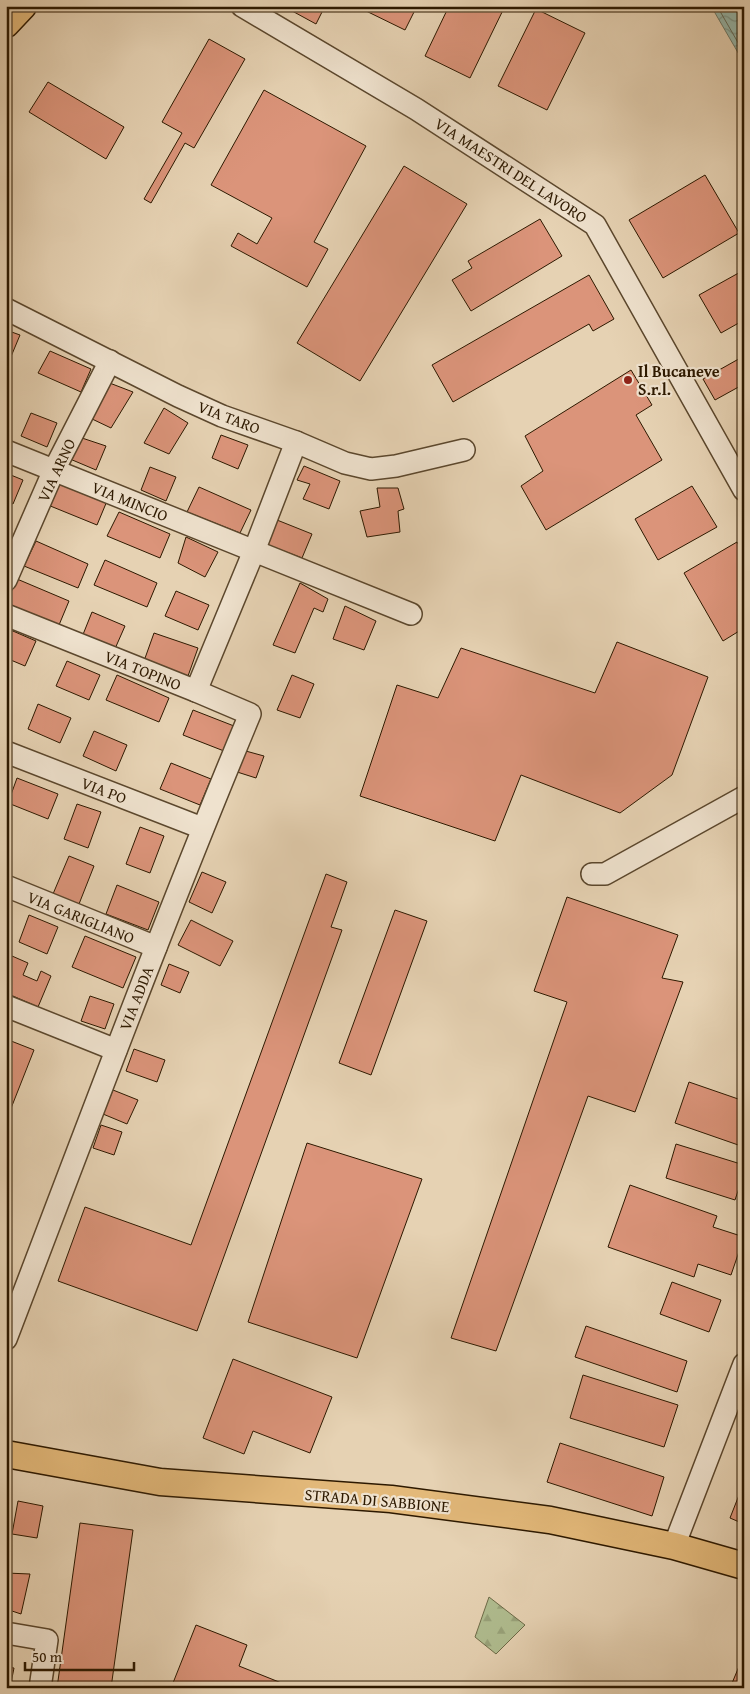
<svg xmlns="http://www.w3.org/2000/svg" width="750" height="1694" viewBox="0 0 750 1694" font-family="'Gentium Book Plus',serif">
	<defs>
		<pattern id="forest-firs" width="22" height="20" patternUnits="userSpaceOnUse" patternTransform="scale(1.25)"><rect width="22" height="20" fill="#b0bd90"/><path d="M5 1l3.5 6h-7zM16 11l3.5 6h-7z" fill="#98a27a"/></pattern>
		<pattern id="water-waves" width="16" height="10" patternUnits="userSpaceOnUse" patternTransform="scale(1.25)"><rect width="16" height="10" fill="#96b8ac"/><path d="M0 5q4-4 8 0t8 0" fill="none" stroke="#7b958a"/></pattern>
	</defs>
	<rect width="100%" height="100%" fill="#e6d2b3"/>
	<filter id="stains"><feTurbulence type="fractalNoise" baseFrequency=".004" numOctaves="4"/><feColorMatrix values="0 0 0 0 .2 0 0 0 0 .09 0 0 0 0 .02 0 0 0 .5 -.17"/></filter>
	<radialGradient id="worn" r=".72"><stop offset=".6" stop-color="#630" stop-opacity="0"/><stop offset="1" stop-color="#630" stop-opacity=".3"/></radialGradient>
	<path fill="url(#forest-firs)" stroke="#6e6b48" d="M489 1597 525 1625 496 1654 475 1637Z"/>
	<path fill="url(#water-waves)" stroke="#6c7867" d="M711 6H744V63Z"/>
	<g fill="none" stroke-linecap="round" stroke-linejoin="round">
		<path stroke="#626856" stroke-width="1" d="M717 6 744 53"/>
	</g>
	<g fill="#db947a" stroke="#2d1900">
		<path d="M283 6H325L316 24Z"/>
		<path d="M363 6H417L405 30 362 9Z"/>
		<path d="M449 6H505L470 78 425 56Z"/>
		<path d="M536 9 585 33 547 110 498 86Z"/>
		<path d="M209 39 245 59 194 148 185 143 151 203 144 199 182 133 162 122Z"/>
		<path d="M48 82 124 127 106 159 29 112Z"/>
		<path d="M264 90 366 146 314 242 328 249 307 287 231 246 238 233 257 244 272 218 211 185Z"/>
		<path d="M404 166 467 204 360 381 297 343Z"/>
		<path d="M705 175 739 233 663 278 629 220Z"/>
		<path d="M540 219 562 256 471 311 452 280 472 268 468 261Z"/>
		<path d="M744 270V320L721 333 699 295Z"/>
		<path d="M589 275 614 319 593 331 589 324 453 402 432 365Z"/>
		<path d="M6 330 20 335 10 359 6 357Z"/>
		<path d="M50 351 91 369 81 392 38 373Z"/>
		<path d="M744 356V384L715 400 703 379Z"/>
		<path d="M631 370 652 405 636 415 662 460 546 530 521 486 543 471 525 436Z"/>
		<path d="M107 382 133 392 111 428 90 418Z"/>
		<path d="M164 408 188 423 169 454 144 443Z"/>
		<path d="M31 413 57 423 47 447 21 436Z"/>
		<path d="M221 435 248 445 238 469 212 458Z"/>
		<path d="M79 437 106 446 96 470 70 459Z"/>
		<path d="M304 466 340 481 329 509 303 499 310 484 297 480Z"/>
		<path d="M150 467 176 477 166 501 141 490Z"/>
		<path d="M6 473 23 480 13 504 6 501Z"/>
		<path d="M55 479 107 501 97 525 43 503Z"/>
		<path d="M692 486 717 527 658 560 635 519Z"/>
		<path d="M199 487 251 510 240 533 187 512Z"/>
		<path d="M377 488H398L404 509 398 511 400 532 367 537 360 511 380 507Z"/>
		<path d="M119 512 170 534 160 558 107 536Z"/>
		<path d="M277 520 312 534 302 558 268 545Z"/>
		<path d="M186 537 218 552 205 577 178 563Z"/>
		<path d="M36 541 88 564 78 588 24 566Z"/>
		<path d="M737 542 744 554V628L723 641 684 573Z"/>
		<path d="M105 560 157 583 147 607 94 585Z"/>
		<path d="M17 579 69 601 59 625 6 603Z"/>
		<path d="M300 583 328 599 323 612 314 608 295 653 273 645Z"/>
		<path d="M176 591 209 605 198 630 165 616Z"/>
		<path d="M345 606 376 621 364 650 333 639Z"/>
		<path d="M92 612 125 626 114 651 82 637Z"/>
		<path d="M6 628 36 641 25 666 6 658Z"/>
		<path d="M154 633 198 648 188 676 144 661Z"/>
		<path d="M617 642 708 677 672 775 620 813 521 775 495 841 360 796 397 685 438 698 461 648 595 693Z"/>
		<path d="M67 661 100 675 89 700 56 686Z"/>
		<path d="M117 675 169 698 159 722 106 700Z"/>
		<path d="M292 675 314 684 300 718 277 710Z"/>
		<path d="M38 704 71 718 60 743 28 729Z"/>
		<path d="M193 710 234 726 224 751 183 735Z"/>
		<path d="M94 731 127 745 116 771 83 756Z"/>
		<path d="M242 750 264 756 256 778 234 771Z"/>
		<path d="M171 763 211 779 200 805 160 789Z"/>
		<path d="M17 778 58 794 48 819 8 803Z"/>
		<path d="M77 804 101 812 88 848 64 839Z"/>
		<path d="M140 827 164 836 150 873 126 864Z"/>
		<path d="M6 845 11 847 7 857 11 858 6 872Z"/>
		<path d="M69 856 94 866 79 904 53 894Z"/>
		<path d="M202 872 226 882 212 913 189 902Z"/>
		<path d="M326 874 347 882 331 927 342 930 197 1331 58 1281 85 1207 191 1245Z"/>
		<path d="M117 885 159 902 148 930 106 914Z"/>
		<path d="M567 897 678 935 662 978 683 982 635 1112 588 1096 496 1351 451 1338 567 1002 534 991Z"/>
		<path d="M395 910 427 921 371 1075 339 1063Z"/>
		<path d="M29 915 58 927 47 954 19 942Z"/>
		<path d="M191 920 233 941 220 966 178 945Z"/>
		<path d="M85 936 136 957 123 988 72 967Z"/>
		<path d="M12 956 28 963 23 975 37 981 41 971 51 976 38 1007 6 993V969Z"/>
		<path d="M169 964 189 972 180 993 161 985Z"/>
		<path d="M90 996 114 1004 105 1029 81 1021Z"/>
		<path d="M6 1039 34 1050 6 1121Z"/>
		<path d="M134 1049 165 1060 157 1082 126 1071Z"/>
		<path d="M689 1082 744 1101V1147L675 1123Z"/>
		<path d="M113 1090 138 1100 127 1124 103 1114Z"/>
		<path d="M101 1125 122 1132 114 1155 93 1148Z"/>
		<path d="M307 1143 422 1179 357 1358 248 1322Z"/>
		<path d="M676 1144 744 1165V1173L735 1200 666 1178Z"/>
		<path d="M630 1185 717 1216 713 1227 744 1237 731 1275 698 1264 694 1277 608 1247Z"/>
		<path d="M672 1282 721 1300 709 1332 660 1314Z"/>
		<path d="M586 1326 687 1361 677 1392 575 1357Z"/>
		<path d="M233 1359 332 1397 310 1453 253 1431 244 1454 203 1438Z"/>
		<path d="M583 1375 678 1405 664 1447 570 1418Z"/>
		<path d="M560 1443 664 1477 652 1516 547 1482Z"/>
		<path d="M741 1490 744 1491V1524L730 1518Z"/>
		<path d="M18 1501 43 1506 37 1538 12 1534Z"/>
		<path d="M80 1523 133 1530 111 1688H57Z"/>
		<path d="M6 1573 30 1574 21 1614 6 1609Z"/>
		<path d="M196 1625 247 1645 239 1666 294 1688H171Z"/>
		<path d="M740 1664 744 1666V1688H730Z"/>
		<path d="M6 1667 14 1668 10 1688H6Z"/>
	</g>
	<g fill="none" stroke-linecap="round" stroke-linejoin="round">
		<defs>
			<g id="minor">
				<path d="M242 6 416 109 595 225 744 490"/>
				<path d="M6 309 178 396 222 416 296 442 345 463 371 469 396 466 464 450"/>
				<path d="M6 451 411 614"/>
				<path d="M6 580 54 470 110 361"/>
				<path d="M6 615 196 691 254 551 296 442"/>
				<path d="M6 752 202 828"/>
				<path d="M592 874H605L744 797"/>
				<path d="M6 886 156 947"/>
				<path d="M6 1006 116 1050"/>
				<path d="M6 1339C86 1130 164 920 250 714L196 691"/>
				<path d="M674 1546 744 1364"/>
				<path d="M6 1633 47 1640 40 1688"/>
			</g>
			<g id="major">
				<path d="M6 24 23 6"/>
				<path d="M6 1454 160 1482 391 1499 550 1520 674 1546 744 1566"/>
			</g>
		</defs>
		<use href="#minor" stroke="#5b472d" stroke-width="24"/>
		<use href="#major" stroke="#2d1900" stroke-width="29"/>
		<use href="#minor" stroke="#efe2ce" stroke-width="21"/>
		<use href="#major" stroke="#e3b97a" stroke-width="26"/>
	</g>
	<circle fill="#8f2418" stroke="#efe2ce" stroke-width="2" cx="628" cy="380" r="5"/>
	<g text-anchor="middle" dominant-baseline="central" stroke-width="4.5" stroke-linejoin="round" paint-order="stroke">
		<g font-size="16" fill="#2d1900" stroke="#efe2ce">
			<text transform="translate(511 170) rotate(33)">VIA MAESTRI DEL LAVORO</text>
			<text transform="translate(229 417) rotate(21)">VIA TARO</text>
			<text transform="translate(56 470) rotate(-65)">VIA ARNO</text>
			<text transform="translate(130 501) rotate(22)">VIA MINCIO</text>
			<text transform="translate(143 670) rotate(22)">VIA TOPINO</text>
			<text transform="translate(104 790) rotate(21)">VIA PO</text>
			<text transform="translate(81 917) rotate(22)">VIA GARIGLIANO</text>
			<text transform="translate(136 998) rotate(-69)">VIA ADDA</text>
			<text transform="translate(377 1500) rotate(5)">STRADA DI SABBIONE</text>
		</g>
		<g font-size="16" font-weight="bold" fill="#2d1900" stroke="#efe2ce" text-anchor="start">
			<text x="638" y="371">Il Bucaneve<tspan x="638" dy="18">S.r.l.</tspan></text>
		</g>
	</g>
	<rect width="750" height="1694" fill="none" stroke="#e6d2b3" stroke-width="25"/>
	<rect x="8" y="8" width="735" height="1679" fill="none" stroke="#2d1900" stroke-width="2.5"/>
	<rect x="12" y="12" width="725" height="1669" fill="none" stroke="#2d1900"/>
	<path d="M25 1662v8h109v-8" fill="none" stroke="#2d1900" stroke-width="2.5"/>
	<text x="32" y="1662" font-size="15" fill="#2d1900" stroke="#efe2ce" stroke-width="4" paint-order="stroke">50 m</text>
	<rect width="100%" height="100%" filter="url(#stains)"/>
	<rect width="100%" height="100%" fill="url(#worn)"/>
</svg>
